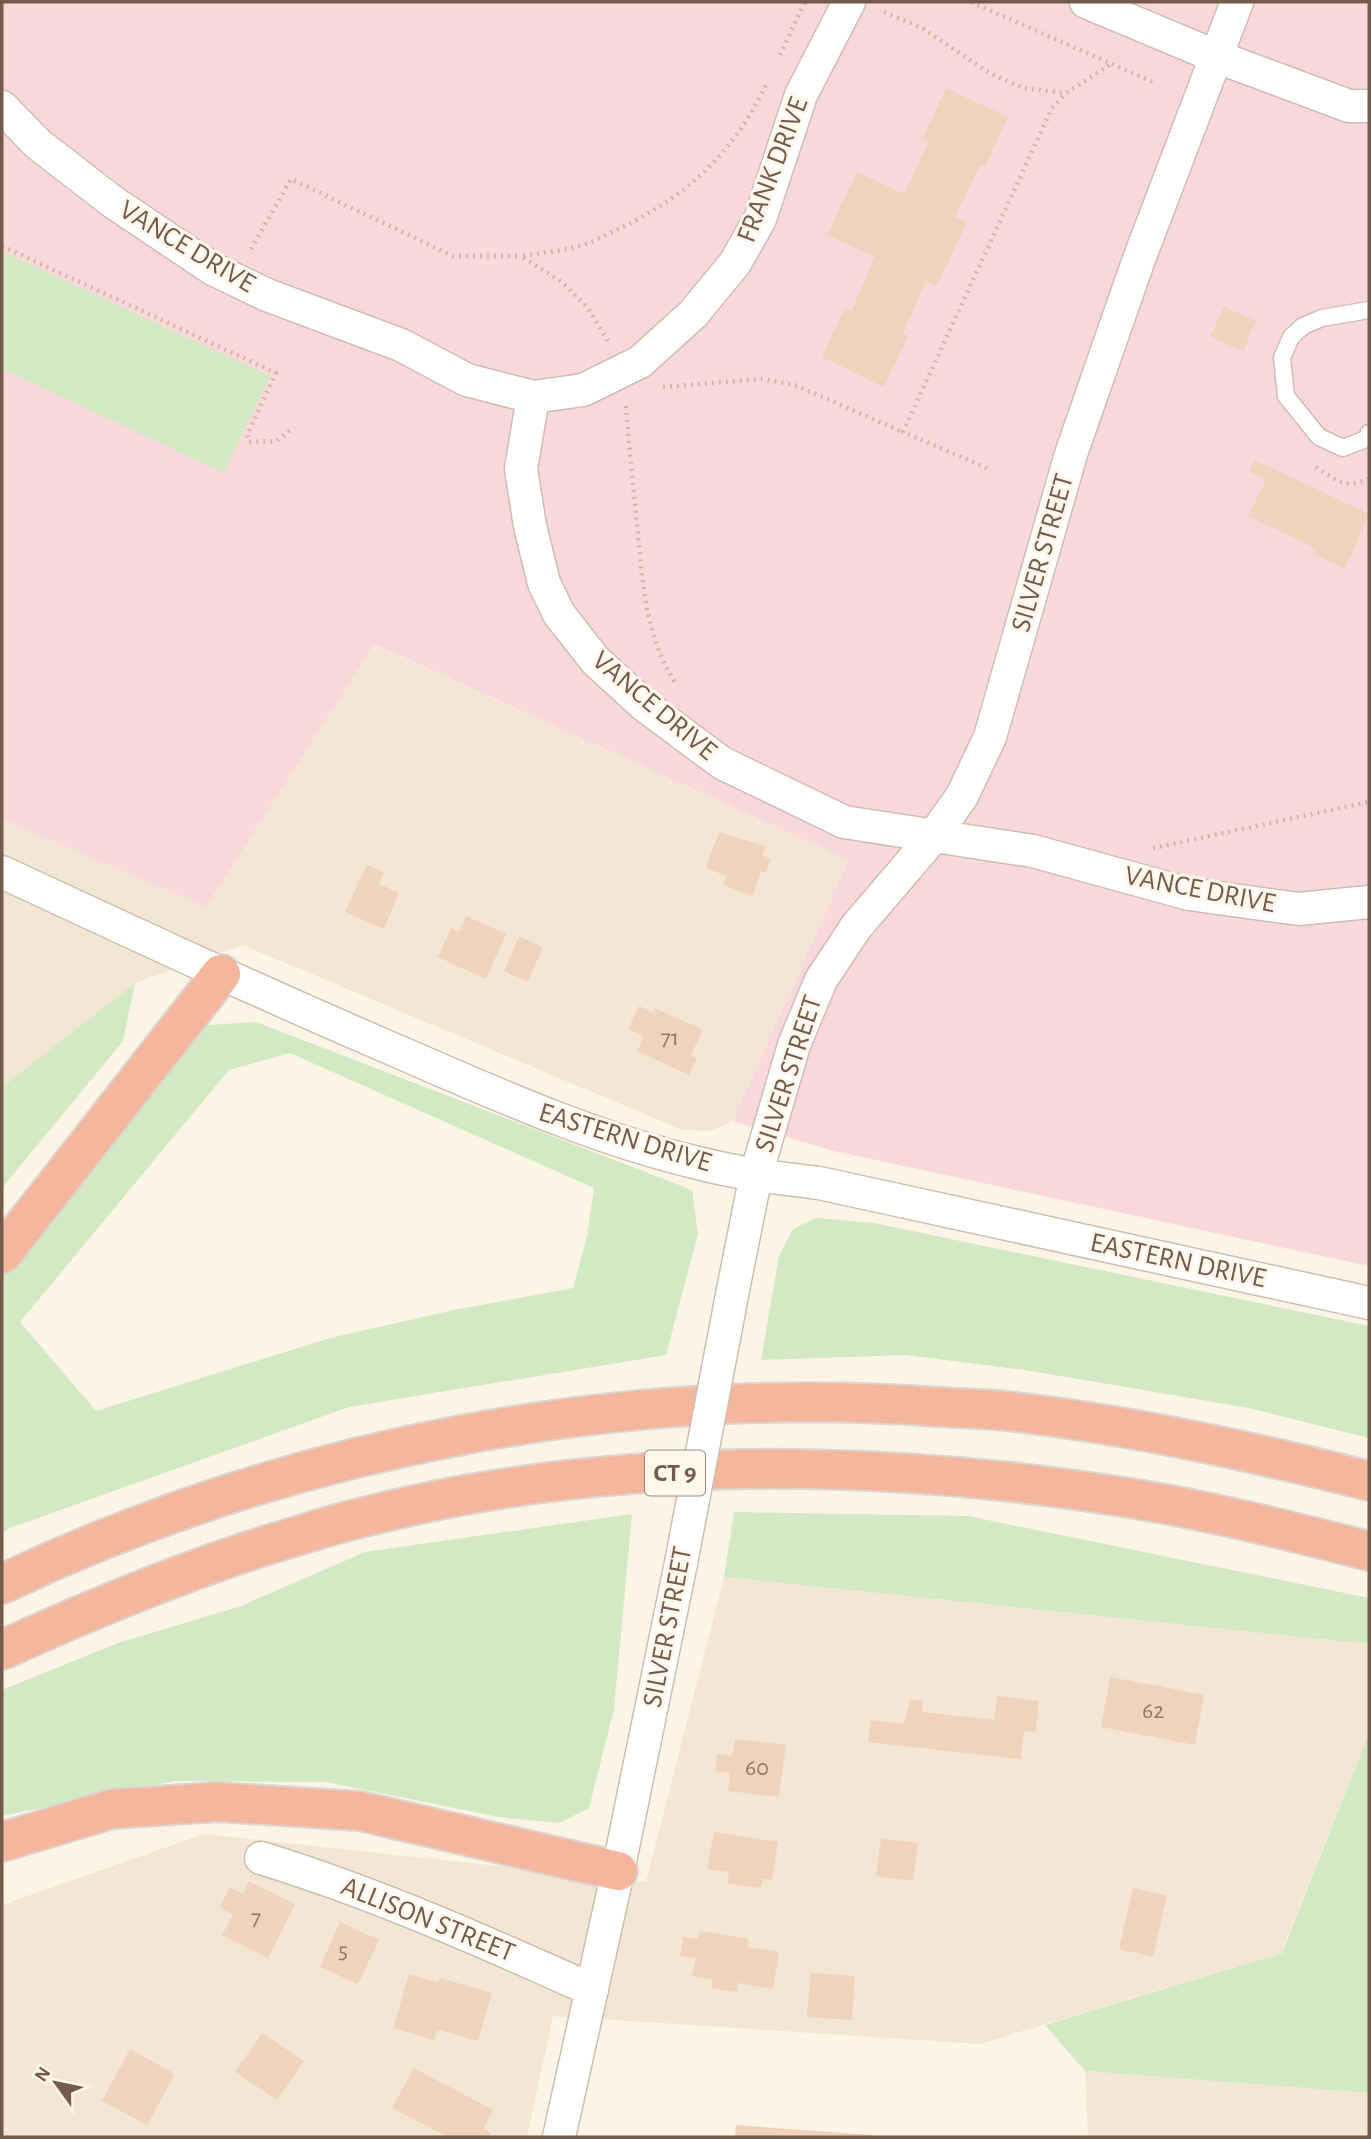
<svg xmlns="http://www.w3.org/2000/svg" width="1371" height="2139" viewBox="0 0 1371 2139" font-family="'Alegreya Sans',sans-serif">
	<rect width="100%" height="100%" fill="#fcf4e5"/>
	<g fill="#f3e6d4">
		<path d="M373 644 849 860 733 1121 714 1130 702 1131 680 1129 243 945 135 983 2 1087V819L206 907Z"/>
		<path d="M724 1577 1369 1644V1733L1281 1953 980 2044 553 2016 527 2137H2V1905L204 1834 646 1882Z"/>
		<path d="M1085 2071 1369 2093V2137H1088Z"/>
	</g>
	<path fill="#f9d8db" d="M2 2H1369V1266L834 1151 733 1121 849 860 374 644 206 907 2 819Z"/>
	<g fill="#d2e9c4" fill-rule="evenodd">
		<path d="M2 251 270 376 224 473 2 369Z"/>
		<path d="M135 983 123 1041 2 1188V1087Z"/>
		<path d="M256 1022 692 1190 698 1234 666 1355 349 1407 10 1528 2 1533V1269L188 1039 208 1025ZM290 1053 594 1188 587 1236 573 1288 454 1310 330 1338 96 1411 20 1322 229 1070Z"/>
		<path d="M816 1218 874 1223 1369 1326V1438L1249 1408 1025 1370 905 1355 761 1360 779 1256 793 1229Z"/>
		<path d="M734 1512 968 1516 1369 1598V1644L724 1577Z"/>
		<path d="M632 1514 614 1709 589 1808 559 1823 499 1817 326 1782 175 1781 2 1816V1690L118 1643 241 1606 365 1552Z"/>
		<path d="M1369 1733V2093L1085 2071 1045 2025 1282 1953Z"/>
	</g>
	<g fill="#f1d3bd">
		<path d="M946 88 1008 117 985 167 980 165 955 217 967 222 936 287 926 282 903 333 908 336 884 387 822 357 845 308 851 311 875 257 827 235 857 172 904 194 929 141 923 138Z"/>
		<path d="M1224 307 1256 321 1243 351 1210 337Z"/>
		<path d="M1255 460 1369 514 1345 569 1314 554 1316 549 1248 516 1266 480 1249 472Z"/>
		<path d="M719 832 766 846 762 855 771 859 765 873 761 871 753 896 723 885 727 876 706 868Z"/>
		<path d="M367 865 384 872 379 884 399 893 384 929 345 912Z"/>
		<path d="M466 916 506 934 486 979 438 957 451 928 459 932Z"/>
		<path d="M519 936 543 947 528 982 504 971Z"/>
		<path d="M639 1006 654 1013 655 1008 703 1030 691 1055 697 1058 689 1075 637 1051 644 1037 628 1029Z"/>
		<path d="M1110 1677 1204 1695 1195 1745 1101 1727Z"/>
		<path d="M997 1696 1039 1701 1036 1732 1024 1731 1021 1759 868 1742 871 1720 904 1724 910 1699 923 1701 922 1712 994 1720Z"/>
		<path d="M735 1739 786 1745 779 1797 728 1791 730 1773 715 1771 717 1754 732 1756Z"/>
		<path d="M714 1832 778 1842 772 1880 763 1879 761 1888 727 1883 729 1872 707 1869Z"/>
		<path d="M881 1839 918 1843 913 1881 876 1876Z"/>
		<path d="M249 1881 295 1904 268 1958 222 1935 233 1914 220 1907 230 1887 243 1894Z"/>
		<path d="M1133 1888 1167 1896 1153 1957 1119 1949Z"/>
		<path d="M340 1922 379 1940 358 1984 320 1967Z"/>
		<path d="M700 1931 749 1939 747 1947 779 1952 773 1989 738 1983 737 1992 711 1988 713 1979 692 1976 696 1958 680 1956 683 1937 698 1939Z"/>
		<path d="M811 1973 855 1976 852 2020 807 2017Z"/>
		<path d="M409 1974 439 1983 440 1978 492 1993 478 2041 437 2029 434 2040 393 2028Z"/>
		<path d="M262 2033 304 2061 277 2100 235 2072Z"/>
		<path d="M130 2049 175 2074 147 2125 102 2101Z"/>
		<path d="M414 2068 493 2110 483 2129 491 2133 489 2137H448L392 2108Z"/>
		<path d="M736 2125 872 2135V2137H735Z"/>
	</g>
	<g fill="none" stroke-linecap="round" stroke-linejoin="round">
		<defs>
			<path id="service" d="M1369 310 1322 318 1303 326 1291 337 1282 358 1286 396 1319 437 1343 448 1366 439 1369 433"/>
			<g id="minor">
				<path d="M1086 2 1215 56 1349 106H1369"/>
				<path d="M2 107 38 144 113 202 213 269 267 295 401 345 467 380 533 397 583 390 640 362 693 314 735 263 760 219 801 95 849 2"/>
				<path d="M533 397 521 469 530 526 544 583 559 614 595 660 644 705 722 763 844 822 1033 851 1189 894 1299 909 1369 902"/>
				<path d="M2 872C133 933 264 994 397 1051 494 1093 591 1137 694 1162 735 1173 777 1178 819 1183L1369 1303"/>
				<path d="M733 1290 756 1175 794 1045 821 980 856 927 933 837 962 796 990 737 1071 454 1139 259 1237 2"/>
				<path d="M261 1858C375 1893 483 1941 592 1990"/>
				<path d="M559 2137 618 1871 681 1563"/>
			</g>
			<g id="motorway">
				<path d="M2 1254 221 974"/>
				<path d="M2 1584C290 1447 621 1384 939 1407 967 1409 996 1409 1024 1413 1140 1427 1255 1452 1369 1481"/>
				<path d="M2 1650C92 1609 183 1571 277 1542 302 1535 327 1526 352 1520 392 1510 434 1500 476 1493 693 1456 925 1464 1142 1500 1219 1513 1294 1532 1369 1551"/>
				<path d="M2 1842 112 1809 217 1802 360 1811 618 1871"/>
			</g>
		</defs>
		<use href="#service" stroke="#cfbeaf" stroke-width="19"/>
		<use href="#minor" stroke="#cfbeaf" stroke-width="35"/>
		<use href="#motorway" stroke="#dbd4d0" stroke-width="42"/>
		<g stroke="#d5b6a0" stroke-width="4.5" stroke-dasharray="2 5" stroke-linecap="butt">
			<path d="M971 2 1153 82"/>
			<path d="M884 12 922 28 991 74 1023 88 1066 93 1111 64"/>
			<path d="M780 55 805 2"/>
			<path d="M2 246 276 373 247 435 249 442 276 441 294 427"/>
			<path d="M251 249 291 179 453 256H521"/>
			<path d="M608 341 588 308 562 282 521 256C541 253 561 251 580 246 592 243 603 236 614 231 684 199 733 154 766 85"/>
			<path d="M663 387 762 379 795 385 903 432"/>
			<path d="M626 406C629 445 633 485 637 524 642 578 645 637 676 684"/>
			<path d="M1316 467C1338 482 1344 488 1369 479"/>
			<path d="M987 468 903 432 1052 108 1066 93"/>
			<path d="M1153 848 1369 802"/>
		</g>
		<use href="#service" stroke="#fff" stroke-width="16"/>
		<use href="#minor" stroke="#fff" stroke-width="32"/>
		<use href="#motorway" stroke="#f4b79d" stroke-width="38"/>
		<defs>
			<path id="minor-bridge" d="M681 1563 733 1290"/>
		</defs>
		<use href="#minor-bridge" stroke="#cfbeaf" stroke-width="35" stroke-linecap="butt"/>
		<use href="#minor-bridge" stroke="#fff" stroke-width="32"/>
	</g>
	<g text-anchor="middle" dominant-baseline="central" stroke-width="6" stroke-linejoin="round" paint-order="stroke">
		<g font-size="24" fill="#937968">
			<text x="670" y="1038">71</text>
			<text x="1153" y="1711">62</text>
			<text x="757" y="1768">60</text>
			<text x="256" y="1918">7</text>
			<text x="343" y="1951">5</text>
		</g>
		<rect fill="#fff7eb" stroke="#9e8a7b" stroke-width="2" x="645" y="1450.5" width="60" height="45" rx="5"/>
		<g font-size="26" font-weight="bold" fill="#745b4b">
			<text x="675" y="1473">CT 9</text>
		</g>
		<g font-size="28" fill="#745b4b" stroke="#fff7eb">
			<text transform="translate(773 170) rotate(-69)">FRANK DRIVE</text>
			<text transform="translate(187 247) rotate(31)">VANCE DRIVE</text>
			<text transform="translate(1043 553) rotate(-74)">SILVER STREET</text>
			<text transform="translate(654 706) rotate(40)">VANCE DRIVE</text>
			<text transform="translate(1200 890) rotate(11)">VANCE DRIVE</text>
			<text transform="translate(789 1074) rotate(-72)">SILVER STREET</text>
			<text transform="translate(625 1138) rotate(17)">EASTERN DRIVE</text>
			<text transform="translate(1178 1261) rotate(12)">EASTERN DRIVE</text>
			<text transform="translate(668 1627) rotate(-79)">SILVER STREET</text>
			<text transform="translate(428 1920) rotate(22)">ALLISON STREET</text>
		</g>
	</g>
	<rect width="1371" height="2139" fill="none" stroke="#745b4b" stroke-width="7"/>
	<g transform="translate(56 2083) rotate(303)" stroke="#fff7eb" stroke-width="5" paint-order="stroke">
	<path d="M0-5L12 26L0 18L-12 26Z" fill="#745b4b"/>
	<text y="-10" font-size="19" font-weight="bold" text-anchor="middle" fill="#745b4b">N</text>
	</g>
</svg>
